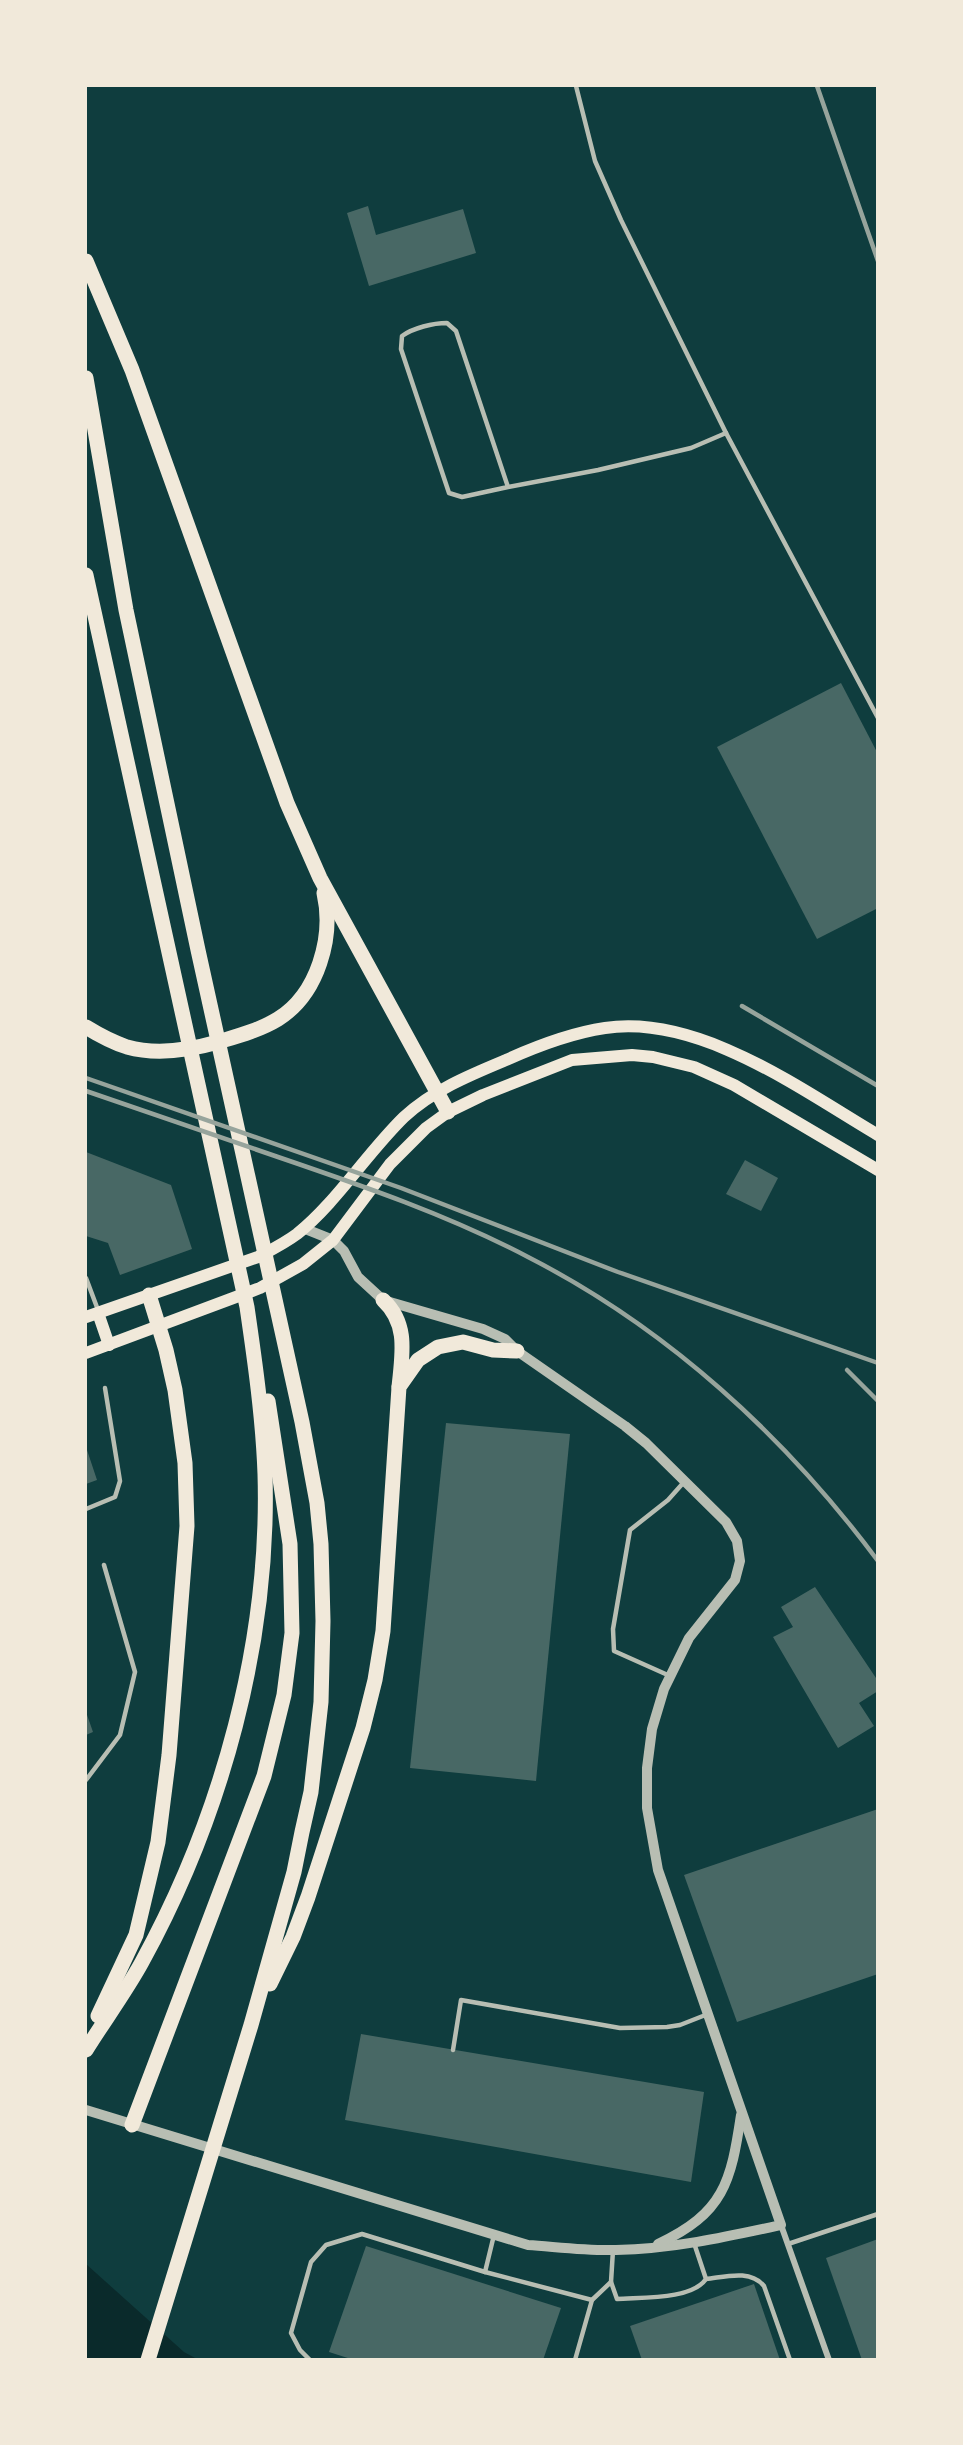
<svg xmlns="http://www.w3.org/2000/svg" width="963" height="2445" viewBox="0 0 963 2445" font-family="'Exo 2',sans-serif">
	<rect width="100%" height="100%" fill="#0f3d3e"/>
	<path fill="#0a2a2b" d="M86 2264 184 2352 197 2359H86Z"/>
	<g fill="#486865">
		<path d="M368 206 376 235 463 209 476 253 369 286 347 213Z"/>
		<path d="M841 683 878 754V908L817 939 717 747Z"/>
		<path d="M86 1152 171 1185 192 1249 120 1275 108 1243 86 1236Z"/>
		<path d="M745 1160 778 1178 761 1211 726 1194Z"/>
		<path d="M446 1423 570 1434 536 1781 410 1768Z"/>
		<path d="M86 1447 97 1480 86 1484Z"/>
		<path d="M815 1587 878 1681V1691L859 1703 874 1726 838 1748 773 1637 793 1627 781 1607Z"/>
		<path d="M86 1712 93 1732 86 1735Z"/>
		<path d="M878 1809V1974L737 2022 684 1875Z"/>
		<path d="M361 2034 704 2092 691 2182 345 2120Z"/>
		<path d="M878 2239V2360H862L826 2258Z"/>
		<path d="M366 2246 561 2308 543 2360H354L329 2352Z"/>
		<path d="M754 2284 780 2360H642L630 2326Z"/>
	</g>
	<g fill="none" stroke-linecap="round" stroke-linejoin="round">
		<g stroke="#b8beb3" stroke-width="4.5">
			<path d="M576 86 595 161 621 220 726 433 878 718"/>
			<path d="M508 487 462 497 449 493 401 349 402 336C413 328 433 323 447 323L456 331 508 487 598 470 691 448 726 433"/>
			<path d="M86 1278 98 1310"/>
			<path d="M86 1509 115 1497 120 1481 105 1388"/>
			<path d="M670 1676 614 1651 613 1629 630 1530 668 1500 684 1482"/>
			<path d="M86 1780 120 1735 135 1672 104 1565"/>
			<path d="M453 2050 461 2000 620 2028 667 2027 680 2025 708 2014"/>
			<path d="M788 2244 878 2214"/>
			<path d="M485 2272 592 2300"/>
			<path d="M706 2279C725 2277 750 2269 764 2286L790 2360"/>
			<path d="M611 2282 617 2299C640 2297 692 2300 706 2279L694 2243"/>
			<path d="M310 2360 300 2350 291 2333 311 2262 326 2245 362 2234 485 2272 494 2235"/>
			<path d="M575 2360 592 2300 611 2282 613 2250"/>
		</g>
		<path stroke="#b8beb3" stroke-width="6" d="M781 2225 829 2360"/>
		<g stroke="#b8beb3" stroke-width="10">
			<path d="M86 2110 528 2245C557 2247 587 2251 616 2250 672 2249 726 2237 781 2225L658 1870 647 1808V1768L652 1729 664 1689 689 1638 735 1580 740 1561 737 1541 726 1522 646 1443 625 1426 517 1351 505 1339 483 1329 383 1300 358 1277 344 1251 333 1240 303 1228"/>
			<path d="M658 2244C724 2213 731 2182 741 2115"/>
		</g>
		<g stroke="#f1e9da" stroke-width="12">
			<path d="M98 1313 109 1345"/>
			<path d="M86 1317 258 1257C271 1250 285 1243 297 1234 336 1203 367 1153 404 1117 433 1090 470 1075 506 1060 537 1046 571 1033 605 1028 699 1014 800 1089 878 1135"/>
			<path d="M86 1353 260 1288 303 1264 333 1240 390 1164 426 1128 448 1112 483 1095 572 1060 632 1055 653 1057 694 1067 734 1085 878 1170"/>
		</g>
		<g stroke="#f1e9da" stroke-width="15">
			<path d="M86 261 132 370 287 803 320 878 448 1112"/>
			<path d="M86 378 126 610 198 950 302 1422 317 1503 321 1544 323 1621 321 1702 311 1792 302 1832 294 1872 251 2025 148 2360"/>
			<path d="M86 575 247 1307C255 1362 263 1418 265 1474 270 1641 222 1816 142 1962 125 1993 104 2021 86 2050"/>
			<path d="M86 1027C99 1035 112 1042 127 1047 156 1055 190 1050 218 1042 238 1036 260 1030 278 1019 318 994 334 937 324 893"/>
			<path d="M383 1300C409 1324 402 1355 399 1387"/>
			<path d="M270 1984 293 1937 308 1897 363 1728 375 1680 383 1631 399 1387 418 1360 438 1347 463 1342 493 1350 517 1351"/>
			<path d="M98 2016 136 1935 158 1842 169 1755 187 1526 185 1463 175 1390 166 1350 149 1295"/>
			<path d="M132 2125 264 1776 284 1695 292 1633 290 1544 268 1401"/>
		</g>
		<g stroke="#97a49c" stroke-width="4.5">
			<path d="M817 86 878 261"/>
			<path d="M742 1006 878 1086"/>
			<path d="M86 1078 401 1188 618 1272 878 1363"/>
			<path d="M86 1091C150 1113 214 1135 278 1157 363 1186 448 1215 528 1257 667 1328 785 1436 878 1561"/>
			<path d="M847 1370 878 1401"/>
		</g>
	</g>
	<rect width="963" height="2445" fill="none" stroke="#f1e9da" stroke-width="174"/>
</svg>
